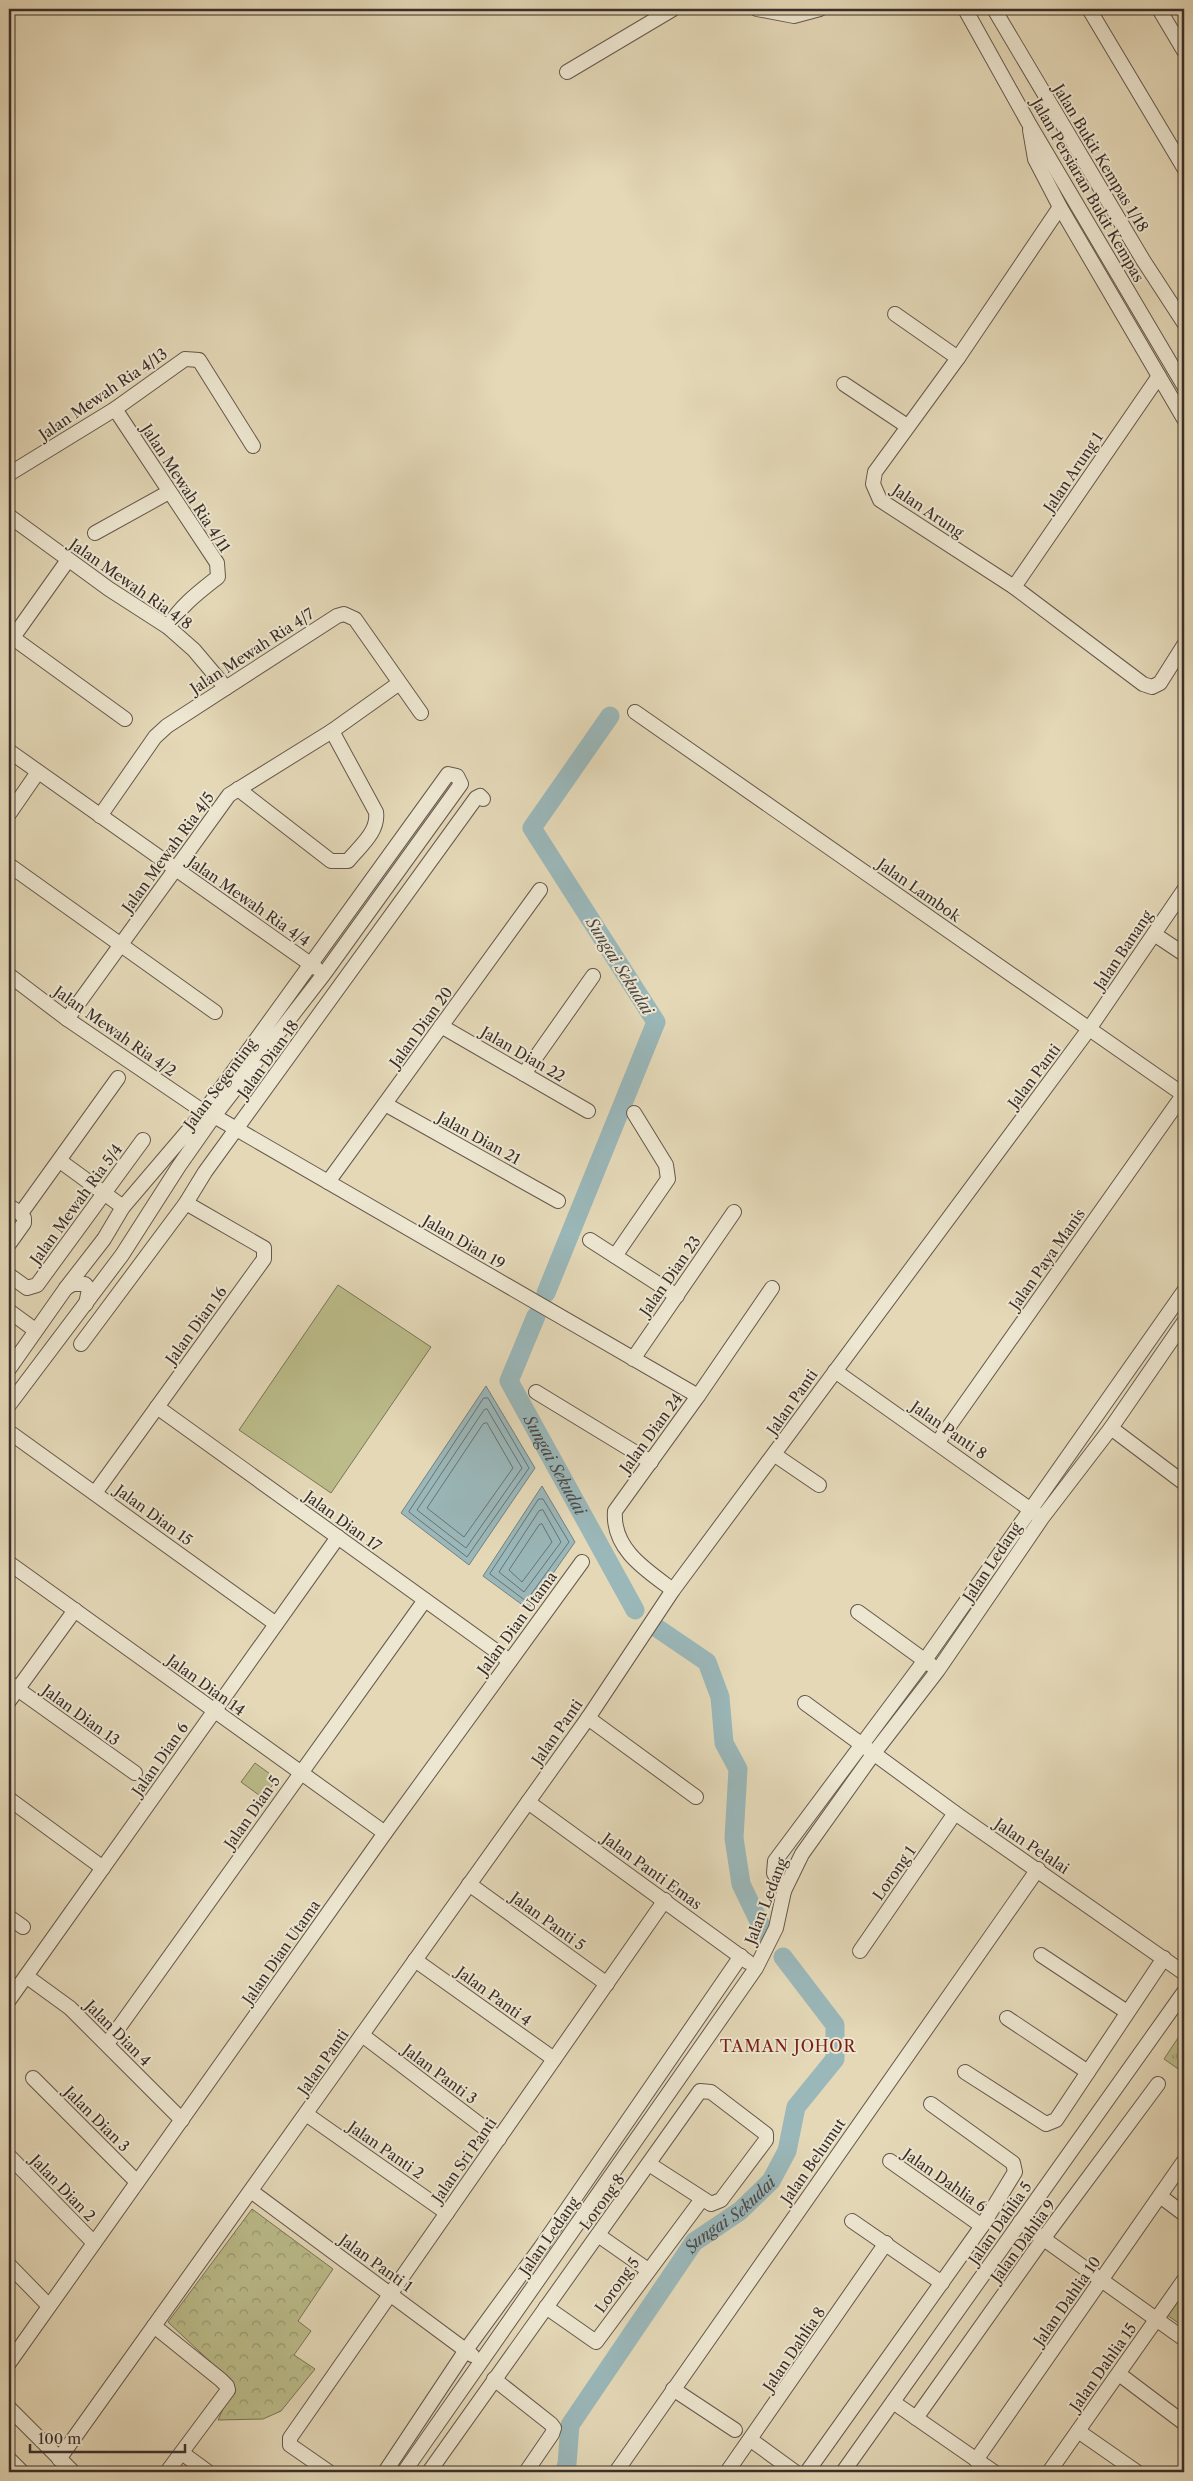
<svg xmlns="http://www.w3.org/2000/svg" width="1193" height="2481" viewBox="0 0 1193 2481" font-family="'Libre Caslon Text',serif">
	<defs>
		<pattern id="grass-tufts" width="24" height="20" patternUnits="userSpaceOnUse" patternTransform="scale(1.25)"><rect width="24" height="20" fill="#bbbc8a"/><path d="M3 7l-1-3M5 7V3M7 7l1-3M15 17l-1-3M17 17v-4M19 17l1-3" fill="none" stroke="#999971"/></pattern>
		<pattern id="forest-crowns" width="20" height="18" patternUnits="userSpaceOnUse" patternTransform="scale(1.25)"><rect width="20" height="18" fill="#bbbc8a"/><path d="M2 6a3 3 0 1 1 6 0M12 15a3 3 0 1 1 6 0" fill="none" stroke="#999971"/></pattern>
	</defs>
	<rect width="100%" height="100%" fill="#e4d8b7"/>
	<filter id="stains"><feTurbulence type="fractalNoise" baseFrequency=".004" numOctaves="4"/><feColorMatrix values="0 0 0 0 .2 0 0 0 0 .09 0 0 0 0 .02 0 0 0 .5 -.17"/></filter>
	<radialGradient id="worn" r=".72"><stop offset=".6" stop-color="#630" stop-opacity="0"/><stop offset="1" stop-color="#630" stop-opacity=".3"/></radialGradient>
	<path fill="url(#grass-tufts)" stroke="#7b755a" d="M1184 2029V2073L1164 2059Z"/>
	<path fill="url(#forest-crowns)" stroke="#7b755a" d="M252 2209 333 2269 298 2321 311 2331 294 2355 315 2369 281 2411 263 2419 218 2420 234 2384 168 2322Z"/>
	<g fill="#bbbc8a" stroke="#7b755a">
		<path d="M338 1285 431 1347 331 1493 239 1430Z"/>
		<path d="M255 1763 277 1779 263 1798 241 1782Z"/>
		<path d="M1184 2292V2327L1167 2315Z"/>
	</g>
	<g fill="#9ab7b9" stroke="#748080">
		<path d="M486 1386 535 1468 469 1565 401 1513Z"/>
		<path d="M542 1486 575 1542 528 1609 483 1576Z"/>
	</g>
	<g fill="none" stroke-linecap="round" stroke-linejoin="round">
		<g stroke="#6a7272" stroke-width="1">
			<path d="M484 1398H488L529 1468 467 1557 409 1512Z"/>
			<path d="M487 1409 522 1468 466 1548 417 1510 484 1410Z"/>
			<path d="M487 1423 513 1468 464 1537 427 1508 483 1424Z"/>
			<path d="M539 1499H543L569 1542 526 1601 490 1574Z"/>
			<path d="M543 1510 561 1542 524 1592 499 1572 539 1511Z"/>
			<path d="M542 1524 552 1542 522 1582 509 1570 539 1525Z"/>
		</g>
		<g stroke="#9ab7b9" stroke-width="19">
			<path d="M546 1293 656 1022 532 828 610 716"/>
			<path id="s1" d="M536 1316 509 1381 635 1610"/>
			<path d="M657 1628 707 1662 720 1697 724 1743 738 1769 734 1838 741 1884 764 1932"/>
			<path id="s2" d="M564 2472 567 2464 570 2425 694 2242 740 2211 771 2181 787 2151 796 2107 835 2059V2025L783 1957"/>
		</g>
		<defs>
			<g id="minor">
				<path d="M757 9 794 16 820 9"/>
				<path d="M965 9 1028 122 1184 386"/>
				<path d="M994 9 1143 260 1184 323"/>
				<path d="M1089 9 1184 168"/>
				<path d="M1159 9 1184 51"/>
				<path d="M567 72 673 9"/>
				<path d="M1030 130 1035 159 1060 207 1184 419"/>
				<path d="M1060 207 958 358 875 472 873 484 880 500 1014 587 1143 684 1152 687 1160 683 1184 645"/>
				<path d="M895 314 958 358"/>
				<path d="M844 384 907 426"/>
				<path d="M115 409 217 563 218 577C199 592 180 606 168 627"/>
				<path d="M9 474 115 409 185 359 199 360 253 446"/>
				<path d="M9 516 109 589 168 627 194 650 226 688"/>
				<path d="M95 533 169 492"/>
				<path d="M1014 587 1159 376"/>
				<path d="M9 635 125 719"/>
				<path d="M9 643 68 560"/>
				<path d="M635 712 1184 1095"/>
				<path d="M9 751 316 968"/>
				<path d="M238 789 331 861H348C359 847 379 832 376 812L332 731"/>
				<path d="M9 814 38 772"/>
				<path d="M100 816 155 737 167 726 337 616 344 614 355 619 421 713"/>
				<path d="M9 865 215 1012"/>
				<path d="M1154 934 1184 954"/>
				<path d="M9 975 67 1019 204 1112"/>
				<path d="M67 1019 229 795 332 731 398 684"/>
				<path d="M441 1026 588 1111"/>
				<path d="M524 1074 593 976"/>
				<path d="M385 1104 558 1201"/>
				<path d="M214 1116 698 1396"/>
				<path d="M60 1161 123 1207"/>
				<path d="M328 1182 540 890"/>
				<path d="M9 1206 20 1213 24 1209 118 1078"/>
				<path d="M590 1240 677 1296"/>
				<path d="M9 1244 24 1223V1218L20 1213"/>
				<path d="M615 1256 668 1179 666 1165 634 1113"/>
				<path d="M9 1275 27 1288 37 1285 143 1140"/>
				<path d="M66 1288 73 1284H85L89 1289 86 1304"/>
				<path d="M9 1311 35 1330"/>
				<path d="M81 1344 186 1203 205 1172 476 798 480 796 483 799"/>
				<path d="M633 1359 734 1212"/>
				<path d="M9 1369 66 1288 104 1239 123 1207 204 1112 448 774 457 776 461 784 324 974 214 1116 179 1166 122 1255 9 1405"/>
				<path d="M835 1371 1038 1515"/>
				<path d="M536 1392 651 1462"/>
				<path d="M157 1407 510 1661"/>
				<path d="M1111 1428 1184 1483"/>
				<path d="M12 1434 276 1624"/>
				<path d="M938 1442 1183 1095"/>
				<path d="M775 1455 819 1485"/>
				<path d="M95 1493 264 1259V1248L186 1203"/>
				<path d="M9 1563 385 1833"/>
				<path d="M673 1590C646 1570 612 1549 615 1511L698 1396 772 1288"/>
				<path d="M858 1612 931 1665"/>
				<path d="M9 1683 135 1773"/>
				<path d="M9 1701 75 1610"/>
				<path d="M805 1703 955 1813 1184 1973"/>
				<path d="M588 1718 696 1797"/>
				<path d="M9 1799 103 1868"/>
				<path d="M528 1802 748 1962"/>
				<path d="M469 1884 607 1984"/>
				<path d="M784 1891 774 1873 775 1861 925 1660 1184 1291"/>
				<path d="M9 1917 23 1927"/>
				<path d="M860 1951 955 1813"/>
				<path d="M1041 1955 1127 2012"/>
				<path d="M415 1960 554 2059"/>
				<path d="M26 1976 70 2008 182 2120"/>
				<path d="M9 2000 338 1537"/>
				<path d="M1007 2018 1088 2072"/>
				<path d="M362 2035 499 2139"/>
				<path d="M107 2044 425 1600"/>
				<path d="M965 2072 1046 2124 1056 2120 1164 1958"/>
				<path d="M33 2078 137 2182"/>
				<path d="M306 2114 447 2213"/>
				<path d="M9 2156 94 2243"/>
				<path d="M890 2161 982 2226"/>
				<path d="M251 2191 472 2355"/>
				<path d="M1160 2196 1184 2214"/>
				<path d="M852 2221 942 2283"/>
				<path d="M1020 2222 1184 2339"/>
				<path d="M598 2235 648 2270"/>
				<path d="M9 2265 49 2306"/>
				<path d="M546 2307 596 2342 702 2199"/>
				<path d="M154 2326 221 2380 227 2386 228 2390 167 2472"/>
				<path d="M9 2363 385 1833 582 1562"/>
				<path d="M1119 2374 1184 2423"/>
				<path d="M494 2379 551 2424 554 2428 552 2434 526 2472"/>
				<path d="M673 2389 735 2430"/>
				<path d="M893 2402 994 2472"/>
				<path d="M9 2408 73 2472"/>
				<path d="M916 2418 1043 2239 1158 2084"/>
				<path d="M1078 2431 1137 2472"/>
				<path d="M751 2440 795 2472"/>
				<path d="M182 2453 208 2472"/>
				<path d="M9 2459 22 2472"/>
				<path d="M59 2459 588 1718 673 1590 1089 1029 1184 890"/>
				<path d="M976 2460 1184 2161"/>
				<path d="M329 2472 290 2445V2438L665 1900"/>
				<path d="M385 2472 466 2350 541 2247 741 1956"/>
				<path d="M404 2472 756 1968 776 1928 784 1891 802 1854 874 1753 938 1670 1042 1518 1111 1428 1184 1322"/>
				<path d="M429 2472 700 2091 711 2092 766 2134V2140L721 2200 711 2204 649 2164"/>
				<path d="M616 2472 1038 1869"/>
				<path d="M727 2472 886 2243"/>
				<path d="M807 2472 982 2226 1015 2172 1013 2163 931 2104"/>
				<path d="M843 2472 1184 1992"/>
				<path d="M1049 2472 1184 2280"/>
			</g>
		</defs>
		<use href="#minor" stroke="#65584d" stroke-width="16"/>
		<use href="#minor" stroke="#ede6d0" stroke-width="14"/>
	</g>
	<g text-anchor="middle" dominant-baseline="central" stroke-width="4" stroke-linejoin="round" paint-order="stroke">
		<g font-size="15" fill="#3b2e2a" stroke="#ede6d0">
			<text transform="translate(1101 158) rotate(59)">Jalan Bukit Kempas 1/18</text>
			<text transform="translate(1088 190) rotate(60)">Jalan Persiaran Bukit Kempas</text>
			<text transform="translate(103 394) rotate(-34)">Jalan Mewah Ria 4/13</text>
			<text transform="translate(1073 472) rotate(-56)">Jalan Arung 1</text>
			<text transform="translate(186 488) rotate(57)">Jalan Mewah Ria 4/11</text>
			<text transform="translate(928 511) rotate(34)">Jalan Arung</text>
			<text transform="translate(131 584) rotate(35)">Jalan Mewah Ria 4/8</text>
			<text transform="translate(252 651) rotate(-33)">Jalan Mewah Ria 4/7</text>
			<text transform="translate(168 852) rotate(-54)">Jalan Mewah Ria 4/5</text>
			<text transform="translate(919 890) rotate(35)">Jalan Lambok</text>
			<text transform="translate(249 901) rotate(35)">Jalan Mewah Ria 4/4</text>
			<text transform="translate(1123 950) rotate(-56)">Jalan Banang</text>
			<text transform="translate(421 1027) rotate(-54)">Jalan Dian 20</text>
			<text transform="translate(115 1031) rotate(35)">Jalan Mewah Ria 4/2</text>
			<text transform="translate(523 1054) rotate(30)">Jalan Dian 22</text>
			<text transform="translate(268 1059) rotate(-54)">Jalan Dian 18</text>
			<text transform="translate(1034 1076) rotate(-53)">Jalan Panti</text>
			<text transform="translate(220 1084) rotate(-53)">Jalan Segenting</text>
			<text transform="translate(479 1138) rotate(29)">Jalan Dian 21</text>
			<text transform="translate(76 1204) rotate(-54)">Jalan Mewah Ria 5/4</text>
			<text transform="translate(464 1242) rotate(30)">Jalan Dian 19</text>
			<text transform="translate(1047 1259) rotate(-55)">Jalan Paya Manis</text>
			<text transform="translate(670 1276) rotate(-55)">Jalan Dian 23</text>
			<text transform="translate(196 1325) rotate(-54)">Jalan Dian 16</text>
			<text transform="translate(792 1402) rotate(-55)">Jalan Panti</text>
			<text transform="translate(949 1430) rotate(35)">Jalan Panti 8</text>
			<text transform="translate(651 1433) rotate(-54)">Jalan Dian 24</text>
			<text transform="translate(154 1515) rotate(36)">Jalan Dian 15</text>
			<text transform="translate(343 1521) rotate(36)">Jalan Dian 17</text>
			<text transform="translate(992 1562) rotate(-56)">Jalan Ledang</text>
			<text transform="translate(517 1623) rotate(-54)">Jalan Dian Utama</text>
			<text transform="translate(206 1685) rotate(36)">Jalan Dian 14</text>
			<text transform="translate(81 1715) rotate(36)">Jalan Dian 13</text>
			<text transform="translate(557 1732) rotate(-55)">Jalan Panti</text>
			<text transform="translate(160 1759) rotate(-55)">Jalan Dian 6</text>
			<text transform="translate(252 1812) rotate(-55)">Jalan Dian 5</text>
			<text transform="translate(1032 1846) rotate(34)">Jalan Pelalai</text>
			<text transform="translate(652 1871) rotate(36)">Jalan Panti Emas</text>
			<text transform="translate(894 1873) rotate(-55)">Lorong 1</text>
			<text transform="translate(766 1901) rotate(-69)">Jalan Ledang</text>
			<text transform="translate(548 1921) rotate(36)">Jalan Panti 5</text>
			<text transform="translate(281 1952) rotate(-55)">Jalan Dian Utama</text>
			<text transform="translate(494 1996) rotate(36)">Jalan Panti 4</text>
			<text transform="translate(118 2033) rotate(45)">Jalan Dian 4</text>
			<text transform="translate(323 2062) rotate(-55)">Jalan Panti</text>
			<text transform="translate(440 2074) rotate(37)">Jalan Panti 3</text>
			<text transform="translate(97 2119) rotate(45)">Jalan Dian 3</text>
			<text transform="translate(386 2150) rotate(35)">Jalan Panti 2</text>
			<text transform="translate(464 2160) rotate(-55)">Jalan Sri Panti</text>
			<text transform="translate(813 2161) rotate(-55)">Jalan Belumut</text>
			<text transform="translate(945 2180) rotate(35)">Jalan Dahlia 6</text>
			<text transform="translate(63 2188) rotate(46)">Jalan Dian 2</text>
			<text transform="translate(602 2202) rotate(-54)">Lorong 8</text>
			<text transform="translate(1000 2223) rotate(-55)">Jalan Dahlia 5</text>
			<text transform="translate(549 2236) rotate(-55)">Jalan Ledang</text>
			<text transform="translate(1023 2241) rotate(-54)">Jalan Dahlia 9</text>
			<text transform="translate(376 2263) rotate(36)">Jalan Panti 1</text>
			<text transform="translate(617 2285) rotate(-54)">Lorong 5</text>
			<text transform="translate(1067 2301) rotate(-55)">Jalan Dahlia 10</text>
			<text transform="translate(794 2349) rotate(-56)">Jalan Dahlia 8</text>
			<text transform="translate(1103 2367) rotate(-55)">Jalan Dahlia 15</text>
		</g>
		<g font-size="16" font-style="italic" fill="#4e4947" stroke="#ede6d0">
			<text transform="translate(620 966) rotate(58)">Sungai Sekudai</text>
			<text stroke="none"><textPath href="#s1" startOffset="166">Sungai Sekudai</textPath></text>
			<text stroke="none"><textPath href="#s2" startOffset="314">Sungai Sekudai</textPath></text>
		</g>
		<g font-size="16" letter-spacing="1" fill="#7a1f14" stroke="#ede6d0">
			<text x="788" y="2046">TAMAN JOHOR</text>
		</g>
	</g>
	<rect width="1193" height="2481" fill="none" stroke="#e4d8b7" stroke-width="30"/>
	<rect x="10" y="10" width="1173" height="2461" fill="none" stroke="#3b2e2a" stroke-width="2.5"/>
	<rect x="15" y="15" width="1163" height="2451" fill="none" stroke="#3b2e2a"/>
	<path d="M30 2444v8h155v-8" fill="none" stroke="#3b2e2a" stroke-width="2.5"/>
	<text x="38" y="2444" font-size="15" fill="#3b2e2a" stroke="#ede6d0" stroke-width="4" paint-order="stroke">100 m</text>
	<rect width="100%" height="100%" filter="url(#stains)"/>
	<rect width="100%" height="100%" fill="url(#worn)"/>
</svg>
